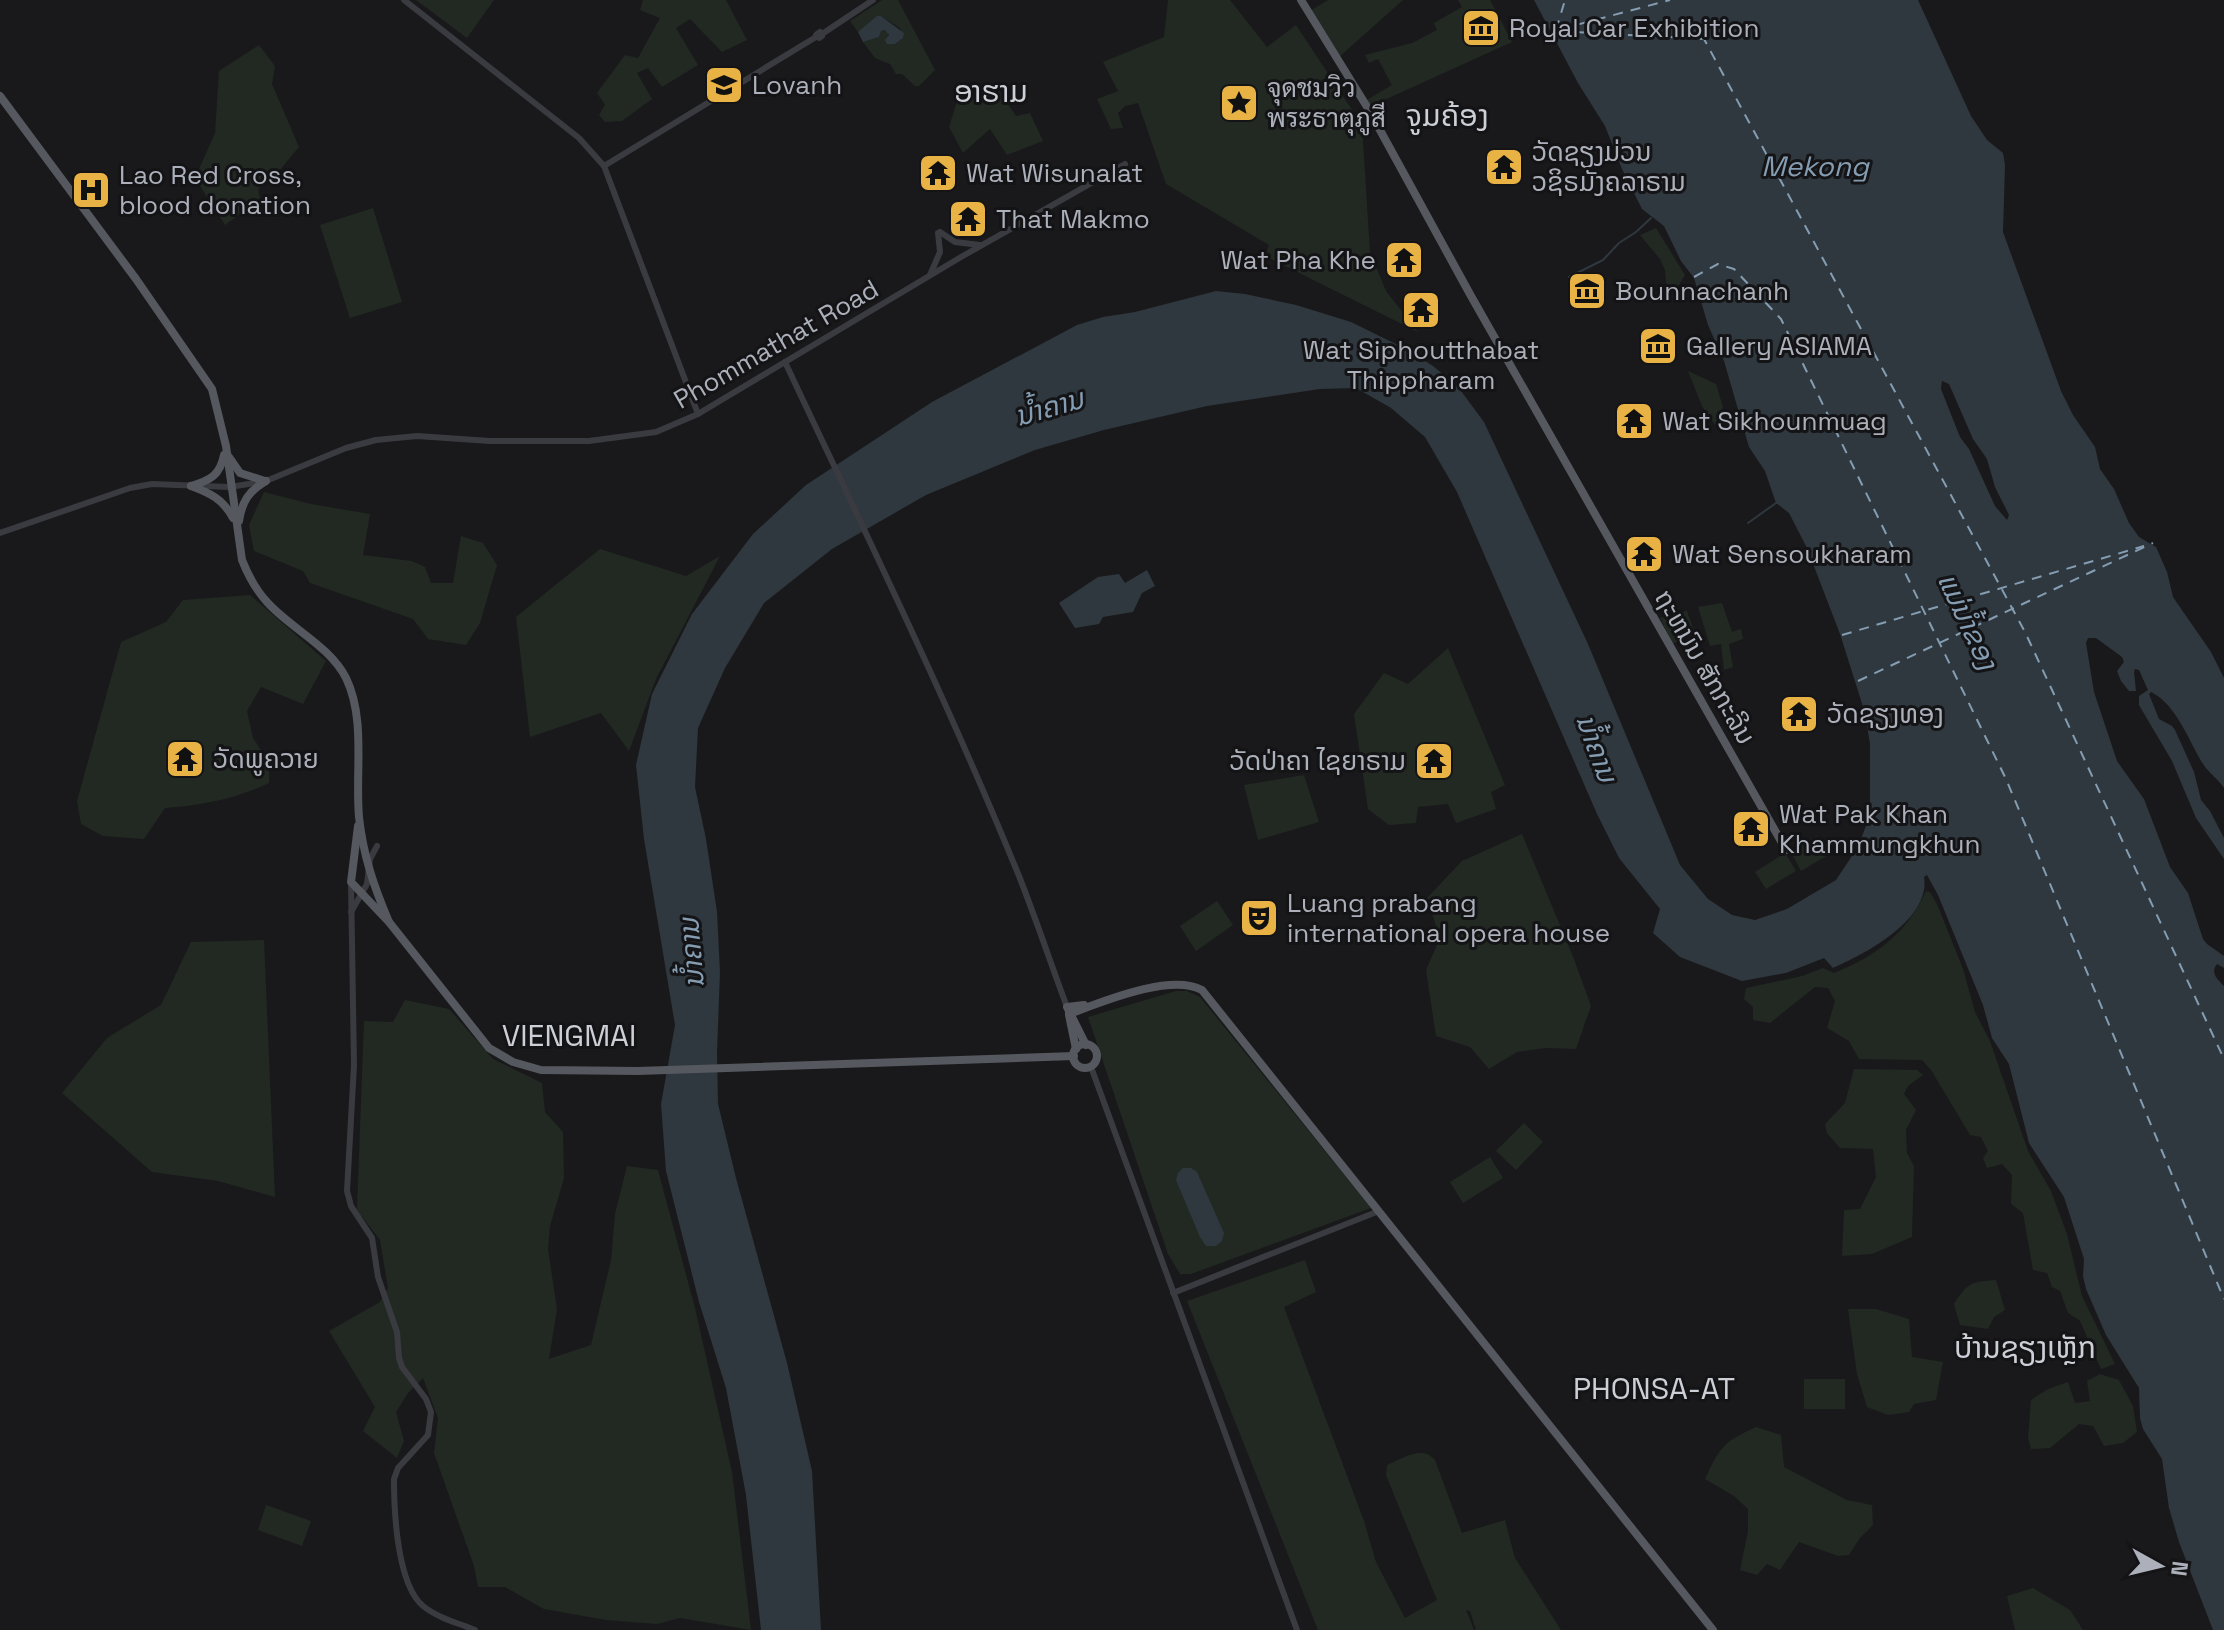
<svg xmlns="http://www.w3.org/2000/svg" width="2224" height="1630" viewBox="0 0 2224 1630" font-family="'Space Grotesk','Noto Sans Lao',Sarabun,sans-serif">
	<rect width="100%" height="100%" fill="#19191b"/>
	<g fill="#212922">
		<path d="M416 0H494L467 38Z"/>
		<path d="M643 0H726L747 40 722 52 690 19 676 28 698 65 662 87 648 68 637 73 652 99 622 121 605 122 599 115 605 105 597 93 625 55 638 58 660 18 640 10Z"/>
		<path d="M882 0H898L935 70 919 86H915L902 74H896L890 64 875 58 863 42 879 37 881 31 885 30 888 31V38L895 44 903 37 900 28 881 16 858 32 850 21Z"/>
		<path d="M1168 0H1230L1267 47 1296 25 1362 125 1370 252 1386 291 1418 332 1265 256 1269 245 1166 184 1138 103 1125 106 1118 113 1123 128 1111 129 1097 99 1118 91 1103 62 1164 37Z"/>
		<path d="M1328 0H1403L1339 57 1310 11Z"/>
		<path d="M1458 0H1490L1512 42 1369 107 1365 101 1392 85 1378 59 1369 63 1365 55 1412 43 1437 30 1434 23 1462 7Z"/>
		<path d="M259 45 275 66 272 84 299 147 274 177 258 189 260 199 225 225 195 178 215 133 219 71Z"/>
		<path d="M999 91 1016 116 1030 113 1043 141 1007 155 990 129 963 153 949 127 958 98Z"/>
		<path d="M373 208 402 302 350 318 320 225Z"/>
		<path d="M1656 228 1685 275 1677 288 1679 289 1667 291 1665 270 1660 259 1640 235Z"/>
		<path d="M1688 371 1716 384 1723 407 1715 425 1702 406Z"/>
		<path d="M264 492 311 504 370 514 363 555 412 561 425 567 431 583H453L461 536 483 543 497 565 480 623 466 645 428 639 413 619 310 583 303 571 254 551 249 525Z"/>
		<path d="M600 549 686 576 720 556 656 679 629 751 601 713 530 737 516 617Z"/>
		<path d="M250 595 326 661 303 704 261 687 247 711 253 738 269 762V783C235 799 202 805 165 808L144 839 103 836 81 824 77 801 121 642 166 622 183 600Z"/>
		<path d="M1722 603 1732 632 1741 629 1743 639 1729 644 1733 667 1724 670 1721 644 1710 646 1698 607Z"/>
		<path d="M1687 611 1695 634 1672 644 1660 618Z"/>
		<path d="M1448 648 1505 785 1491 792 1496 809 1456 823 1448 804 1418 807 1416 823 1389 825 1368 809 1354 714 1384 673 1408 684Z"/>
		<path d="M1304 775 1319 822 1258 840 1244 785Z"/>
		<path d="M1522 834 1574 959 1591 1006 1576 1049 1545 1048 1517 1052 1489 1069 1470 1047 1436 1036 1426 970 1440 938 1427 898 1462 861Z"/>
		<path d="M1817 836 1828 855 1801 871 1791 852Z"/>
		<path d="M1785 853 1796 871 1766 889 1755 872Z"/>
		<path d="M1926 891 1930 892 1937 904 1963 969 1975 1012 1990 1041 2028 1151 2051 1191 2067 1234 2082 1296 2115 1364 2101 1369 2080 1321 2068 1313 2060 1291 2052 1287 2047 1273 2033 1270 2023 1213 2011 1204 2012 1175 2002 1164 1987 1168 1983 1158 1988 1151 1981 1137 1970 1135 1931 1070 1922 1060 1859 1059 1849 1041 1827 1028 1835 1001 1828 988 1815 987 1770 1023 1753 1020V1007L1744 999 1746 988 1802 976 1823 968 1834 973C1876 956 1907 933 1926 891Z"/>
		<path d="M1217 901 1233 925 1196 951 1180 926Z"/>
		<path d="M264 940 275 1197 218 1181 152 1172 62 1093 107 1038 161 1005 191 942Z"/>
		<path d="M1176 991H1187L1200 997 1371 1208 1191 1274H1180L1168 1254 1088 1017Z"/>
		<path d="M405 1000 449 1009 493 1059 542 1083 545 1112 563 1132 564 1178 550 1226 548 1249 557 1309 549 1359 591 1345 611 1260 615 1214 627 1166 658 1170 695 1308 732 1472 751 1630 680 1618 657 1624 606 1620 544 1609 505 1587H478L474 1566 434 1453 438 1418 423 1378 408 1393 396 1412 404 1441 397 1458 363 1431 375 1407 329 1331 380 1302 388 1288 380 1240 357 1210 364 1021 393 1022Z"/>
		<path d="M1854 1069 1917 1070 1923 1075 1908 1086 1904 1094 1916 1110 1906 1130 1907 1153 1914 1166 1912 1237 1872 1254 1842 1256 1844 1210 1860 1209 1876 1177 1873 1149 1840 1148 1827 1133 1825 1124 1845 1103Z"/>
		<path d="M1524 1123 1543 1142 1516 1170 1496 1151Z"/>
		<path d="M1490 1157 1503 1178 1463 1203 1450 1182Z"/>
		<path d="M1305 1260 1316 1292 1284 1307 1364 1521 1376 1562 1405 1618 1437 1600 1386 1475 1387 1465C1404 1458 1422 1445 1435 1460L1462 1533 1505 1520 1515 1558 1561 1630H1476L1470 1611 1466 1610 1474 1630H1318L1187 1301Z"/>
		<path d="M1996 1280 2005 1310 1994 1317 1988 1329 1960 1325 1954 1304C1968 1282 1971 1282 1996 1280Z"/>
		<path d="M1848 1309H1876L1909 1319 1912 1357 1943 1362 1936 1400 1914 1404 1909 1412 1888 1415 1867 1407 1857 1374Z"/>
		<path d="M2100 1374 2119 1380 2133 1406 2137 1432 2123 1443 2104 1446 2093 1426 2079 1424 2050 1448 2031 1449 2028 1438 2031 1400 2048 1389 2068 1382 2075 1403 2090 1401 2087 1381Z"/>
		<rect x="1804" y="1379" width="41" height="30"/>
		<path d="M1756 1427 1781 1435 1784 1467 1847 1500 1872 1505 1873 1525 1860 1538 1849 1555 1838 1556 1799 1542 1780 1570 1767 1564 1757 1575 1740 1570 1748 1531V1509L1734 1496 1705 1479C1720 1447 1723 1442 1756 1427Z"/>
		<path d="M266 1505 311 1521 302 1546 258 1530Z"/>
		<path d="M2033 1588 2070 1610 2083 1630H2015L2007 1596Z"/>
	</g>
	<g fill="#2f383e" fill-rule="evenodd">
		<path d="M1534 0H1918L1971 116 1987 140 2003 153 2005 165 2003 232 2061 391 2073 415 2095 447 2100 469 2114 489 2129 523 2139 537 2156 547 2167 572 2173 597 2211 652 2224 678V788C2218 779 2209 773 2203 764 2188 740 2177 705 2151 692L2149 694 2159 719 2172 726 2175 730 2194 772 2201 800 2210 811 2224 838V859L2196 818 2172 761 2139 705V696L2148 690 2139 670 2135 669 2134 672 2136 691H2129L2121 681 2117 671 2124 662 2122 657 2096 638H2088L2086 643 2094 692 2117 761 2144 799 2170 867 2188 893 2203 939 2207 944 2224 956V968L2217 964C2210 973 2217 979 2224 986V1630H2213L2179 1542 2169 1508 2162 1459 2143 1429 2140 1418 2139 1388 2106 1335 2086 1289 2083 1276 2084 1259 2064 1197 2029 1143 2009 1064 1992 1038 1983 1005 1938 895 1927 875 1924 877C1931 920 1865 954 1833 968L1824 958 1786 973 1742 981 1680 957 1653 933 1660 909 1619 858 1597 814 1457 492 1425 437 1391 408 1356 388 1320 389 1207 406 1104 430 1035 450 926 495 832 549 764 603 725 668 698 728 695 787 706 839 717 912 720 972 717 1053 718 1104 736 1178 787 1363 812 1471 821 1630H761L746 1495 726 1388 699 1302 666 1171 661 1104 675 1025 644 839 636 765 652 694 692 614 753 534 806 485 932 402 1077 325 1103 317 1135 312 1216 291 1245 294 1296 305 1351 322 1408 350 1433 366 1458 387 1484 422 1588 644 1680 865 1708 899 1732 915 1755 920 1787 909 1836 880 1858 847 1870 815V744L1865 713 1840 634 1807 548 1789 513 1776 503 1765 471 1749 447 1724 361 1708 325 1694 278 1681 261 1664 226 1642 209 1622 169 1605 126 1578 83ZM1942 381 1949 384 1973 439 1987 459 1995 487 2009 515 2007 520 1995 506 1969 449 1960 437 1941 389Z"/>
		<path d="M877 16H881L904 33 903 38 895 44H887L885 40 889 35 885 30 881 31 879 37 863 42 858 32Z"/>
		<path d="M1147 570 1155 586 1142 593 1133 612 1103 617 1099 624 1075 628 1059 603 1098 577 1119 574 1125 583Z"/>
		<path d="M1183 1168H1191L1197 1172 1224 1233 1222 1241 1216 1246H1206L1200 1237 1176 1180 1178 1173Z"/>
	</g>
	<g fill="none" stroke-linecap="round" stroke-linejoin="round">
		<g stroke="#2f383e" stroke-width="2">
			<path d="M1569 277 1603 260 1619 243 1636 232 1651 218"/>
			<path d="M1748 523 1776 503"/>
		</g>
		<g stroke="#859db2" stroke-width="2" stroke-dasharray="10 8" stroke-linecap="butt">
			<path d="M1561 29 1670 0"/>
			<path d="M1556 30 1565 0"/>
			<path d="M1556 31 1704 39 2025 632 2224 1059"/>
			<path d="M1694 277 1718 264 1734 269 1781 319 2006 779 2224 1299"/>
			<path d="M1842 635 2144 546"/>
			<path d="M1858 681 2153 543"/>
		</g>
		<g stroke="#3a3b40" stroke-width="6">
			<path d="M404 0 579 138 604 166 698 414"/>
			<path d="M820 32 822 36 819 38 816 35Z"/>
			<path d="M822 34 873 0"/>
			<path d="M604 166 816 37"/>
			<path d="M940 232 955 242 980 245"/>
			<path d="M930 275 940 252 938 233"/>
			<path d="M785 362C865 532 948 702 1019 876 1036 919 1051 964 1067 1007"/>
			<path d="M0 533 130 488 152 484 230 487 266 481 346 448 376 440 417 436 490 441H589L656 432 698 414 961 257 1125 164"/>
			<path d="M351 882 354 1065 347 1191 351 1206 372 1238 378 1277 397 1332 399 1358 402 1367 426 1399 431 1412 428 1435 398 1468 394 1479C394 1512 397 1584 423 1606 438 1618 458 1623 475 1630"/>
			<path d="M351 912 367 884 370 859 377 846"/>
			<path d="M1091 1067 1297 1630"/>
			<path d="M1173 1293 1379 1211"/>
		</g>
		<g stroke="#56585f" stroke-width="8">
			<path d="M1301 0 1369 110 1471 296 1786 850"/>
			<path d="M0 96 136 279 212 389 226 446 242 560C248 575 256 590 267 602 290 628 330 646 346 678 366 719 355 772 359 817 363 855 374 887 389 922"/>
			<path d="M229 457 240 473 265 481"/>
			<path d="M191 486C210 493 223 499 233 518"/>
			<path d="M191 486C211 480 220 475 224 455"/>
			<path d="M239 521C242 501 249 491 266 481"/>
			<path d="M358 826 351 882 389 922 489 1048 513 1062 541 1070 638 1071 1074 1056"/>
			<path d="M1084 1005 1067 1007 1086 1045"/>
			<path d="M1069 1014C1102 1002 1170 973 1202 990L1713 1630"/>
			<path d="M1069 1015 1076 1049"/>
			<circle cx="1085" cy="1056" r="12"/>
		</g>
	</g>
	<defs>
		<symbol id="museum-square" viewBox="-11 -11 22 22"><rect x="-9" y="-9" width="18" height="18" rx="4" fill="#e8b244" stroke="#141416"/><path d="M0-6L6-3V-2H-6V-3ZM-5-1h2V3h-2ZM-1-1h2V3h-2ZM3-1h2V3H3ZM-6 4H6V6H-6Z" fill="#111"/></symbol>
		<symbol id="university-square" viewBox="-11 -11 22 22"><rect x="-9" y="-9" width="18" height="18" rx="4" fill="#e8b244" stroke="#141416"/><path d="M0-5L7-2L0 1L-7-2ZM-4 1L0 2.5L4 1V4Q0 6-4 4Z" fill="#111"/></symbol>
		<symbol id="sight-square" viewBox="-11 -11 22 22"><rect x="-9" y="-9" width="18" height="18" rx="4" fill="#e8b244" stroke="#141416"/><path d="M0-6L1.8-2.2L6-1.7L2.9 1.2L3.7 5.4L0 3.3L-3.7 5.4L-2.9 1.2L-6-1.7L-1.8-2.2Z" fill="#111"/></symbol>
		<symbol id="temple-square" viewBox="-11 -11 22 22"><rect x="-9" y="-9" width="18" height="18" rx="4" fill="#e8b244" stroke="#141416"/><path d="M0-6L5-2H3V0L6.5 2.5H4V6H1.5V3h-3V6H-4V2.5H-6.5L-3 0V-2H-5Z" fill="#111"/></symbol>
		<symbol id="hospital-square" viewBox="-11 -11 22 22"><rect x="-9" y="-9" width="18" height="18" rx="4" fill="#e8b244" stroke="#141416"/><path d="M-5-5h3v3.5h4V-5h3V5h-3V1.5h-4V5h-3Z" fill="#111"/></symbol>
		<symbol id="theatre-square" viewBox="-11 -11 22 22"><rect x="-9" y="-9" width="18" height="18" rx="4" fill="#e8b244" stroke="#141416"/><path d="M-5-5.5Q0-4 5-5.5V0Q5 5 0 6Q-5 5-5 0ZM-3.3-2.5H-1v1.5H-3.3ZM1-2.5H3.3v1.5H1ZM-2.8 1Q0 5.5 2.8 1Z" fill="#111"/></symbol>
	</defs>
	<g fill-rule="evenodd">
		<use href="#museum-square" x="1459" y="6" width="44" height="44"/>
		<use href="#university-square" x="702" y="63" width="44" height="44"/>
		<use href="#sight-square" x="1217" y="81" width="44" height="44"/>
		<use href="#temple-square" x="1482" y="145" width="44" height="44"/>
		<use href="#temple-square" x="916" y="151" width="44" height="44"/>
		<use href="#hospital-square" x="69" y="168" width="44" height="44"/>
		<use href="#temple-square" x="946" y="197" width="44" height="44"/>
		<use href="#temple-square" x="1382" y="238" width="44" height="44"/>
		<use href="#museum-square" x="1565" y="269" width="44" height="44"/>
		<use href="#temple-square" x="1399" y="288" width="44" height="44"/>
		<use href="#museum-square" x="1636" y="324" width="44" height="44"/>
		<use href="#temple-square" x="1612" y="399" width="44" height="44"/>
		<use href="#temple-square" x="1622" y="532" width="44" height="44"/>
		<use href="#temple-square" x="1777" y="692" width="44" height="44"/>
		<use href="#temple-square" x="163" y="737" width="44" height="44"/>
		<use href="#temple-square" x="1412" y="739" width="44" height="44"/>
		<use href="#temple-square" x="1729" y="807" width="44" height="44"/>
		<use href="#theatre-square" x="1237" y="896" width="44" height="44"/>
	</g>
	<g text-anchor="middle" dominant-baseline="central" stroke-width="6" stroke-linejoin="round" paint-order="stroke">
		<g font-size="26" fill="#acb0ba" stroke="#141416" text-anchor="start">
			<text x="1509" y="28">Royal Car Exhibition</text>
			<text x="752" y="85">Lovanh</text>
			<text x="1267" y="88">จุดชมวิว<tspan x="1267" dy="30">พระธาตุภูสี</tspan></text>
			<text x="1532" y="152">ວັດຊຽງມ່ວນ<tspan x="1532" dy="30">ວຊິຣມັງຄລາຣາມ</tspan></text>
			<text x="966" y="173">Wat Wisunalat</text>
			<text x="119" y="175">Lao Red Cross,<tspan x="119" dy="30">blood donation</tspan></text>
			<text x="996" y="219">That Makmo</text>
			<text x="1376" y="260" text-anchor="end">Wat Pha Khe</text>
			<text x="1615" y="291">Bounnachanh</text>
			<text x="1686" y="346">Gallery ASIAMA</text>
			<text x="1421" y="350" text-anchor="middle">Wat Siphoutthabat<tspan x="1421" dy="30">Thippharam</tspan></text>
			<text x="1662" y="421">Wat Sikhounmuag</text>
			<text x="1672" y="554">Wat Sensoukharam</text>
			<text x="1827" y="714">ວັດຊຽງທອງ</text>
			<text x="213" y="759">ວັດພູຄວາຍ</text>
			<text x="1406" y="761" text-anchor="end">ວັດປ່າຄາ ໄຊຍາຣາມ</text>
			<text x="1779" y="814">Wat Pak Khan<tspan x="1779" dy="30">Khammungkhun</tspan></text>
			<text x="1287" y="903">Luang prabang<tspan x="1287" dy="30">international opera house</tspan></text>
		</g>
		<g font-size="26" fill="#acb0ba" stroke="#141416">
			<text transform="translate(776 344) rotate(-30)">Phommathat Road</text>
			<text transform="translate(1705 667) rotate(60)">ຖະຫນົນ ສັກກະລິນ</text>
		</g>
		<g font-size="28" font-style="italic" fill="#859db2" stroke="#141416">
			<text x="1815" y="166">Mekong</text>
			<text transform="translate(1049 407) rotate(-16)">ນ້ຳຄານ</text>
			<text transform="translate(1968 621) rotate(65)">ແມ່ນ້ຳຂອງ</text>
			<text transform="translate(1597 748) rotate(70)">ນ້ຳຄານ</text>
			<text transform="translate(691 953) rotate(-95)">ນ້ຳຄານ</text>
		</g>
		<g font-size="30" fill="#cdcfd6" stroke="#141416">
			<text x="991" y="91">ອາຮາມ</text>
			<text x="1447" y="115">ຈູມຄ້ອງ</text>
			<text x="569" y="1035">VIENGMAI</text>
			<text x="2025" y="1347">ບ້ານຊຽງເຫຼັກ</text>
			<text x="1654" y="1388">PHONSA-AT</text>
		</g>
	</g>
	<g transform="translate(2160 1566) rotate(98)" stroke="#141416" stroke-width="6" paint-order="stroke">
	<path d="M0-6L14 30L0 20L-14 30Z" fill="#acb0ba"/>
	<text y="-12" font-size="22" font-weight="bold" text-anchor="middle" fill="#acb0ba">N</text>
	</g>
</svg>
